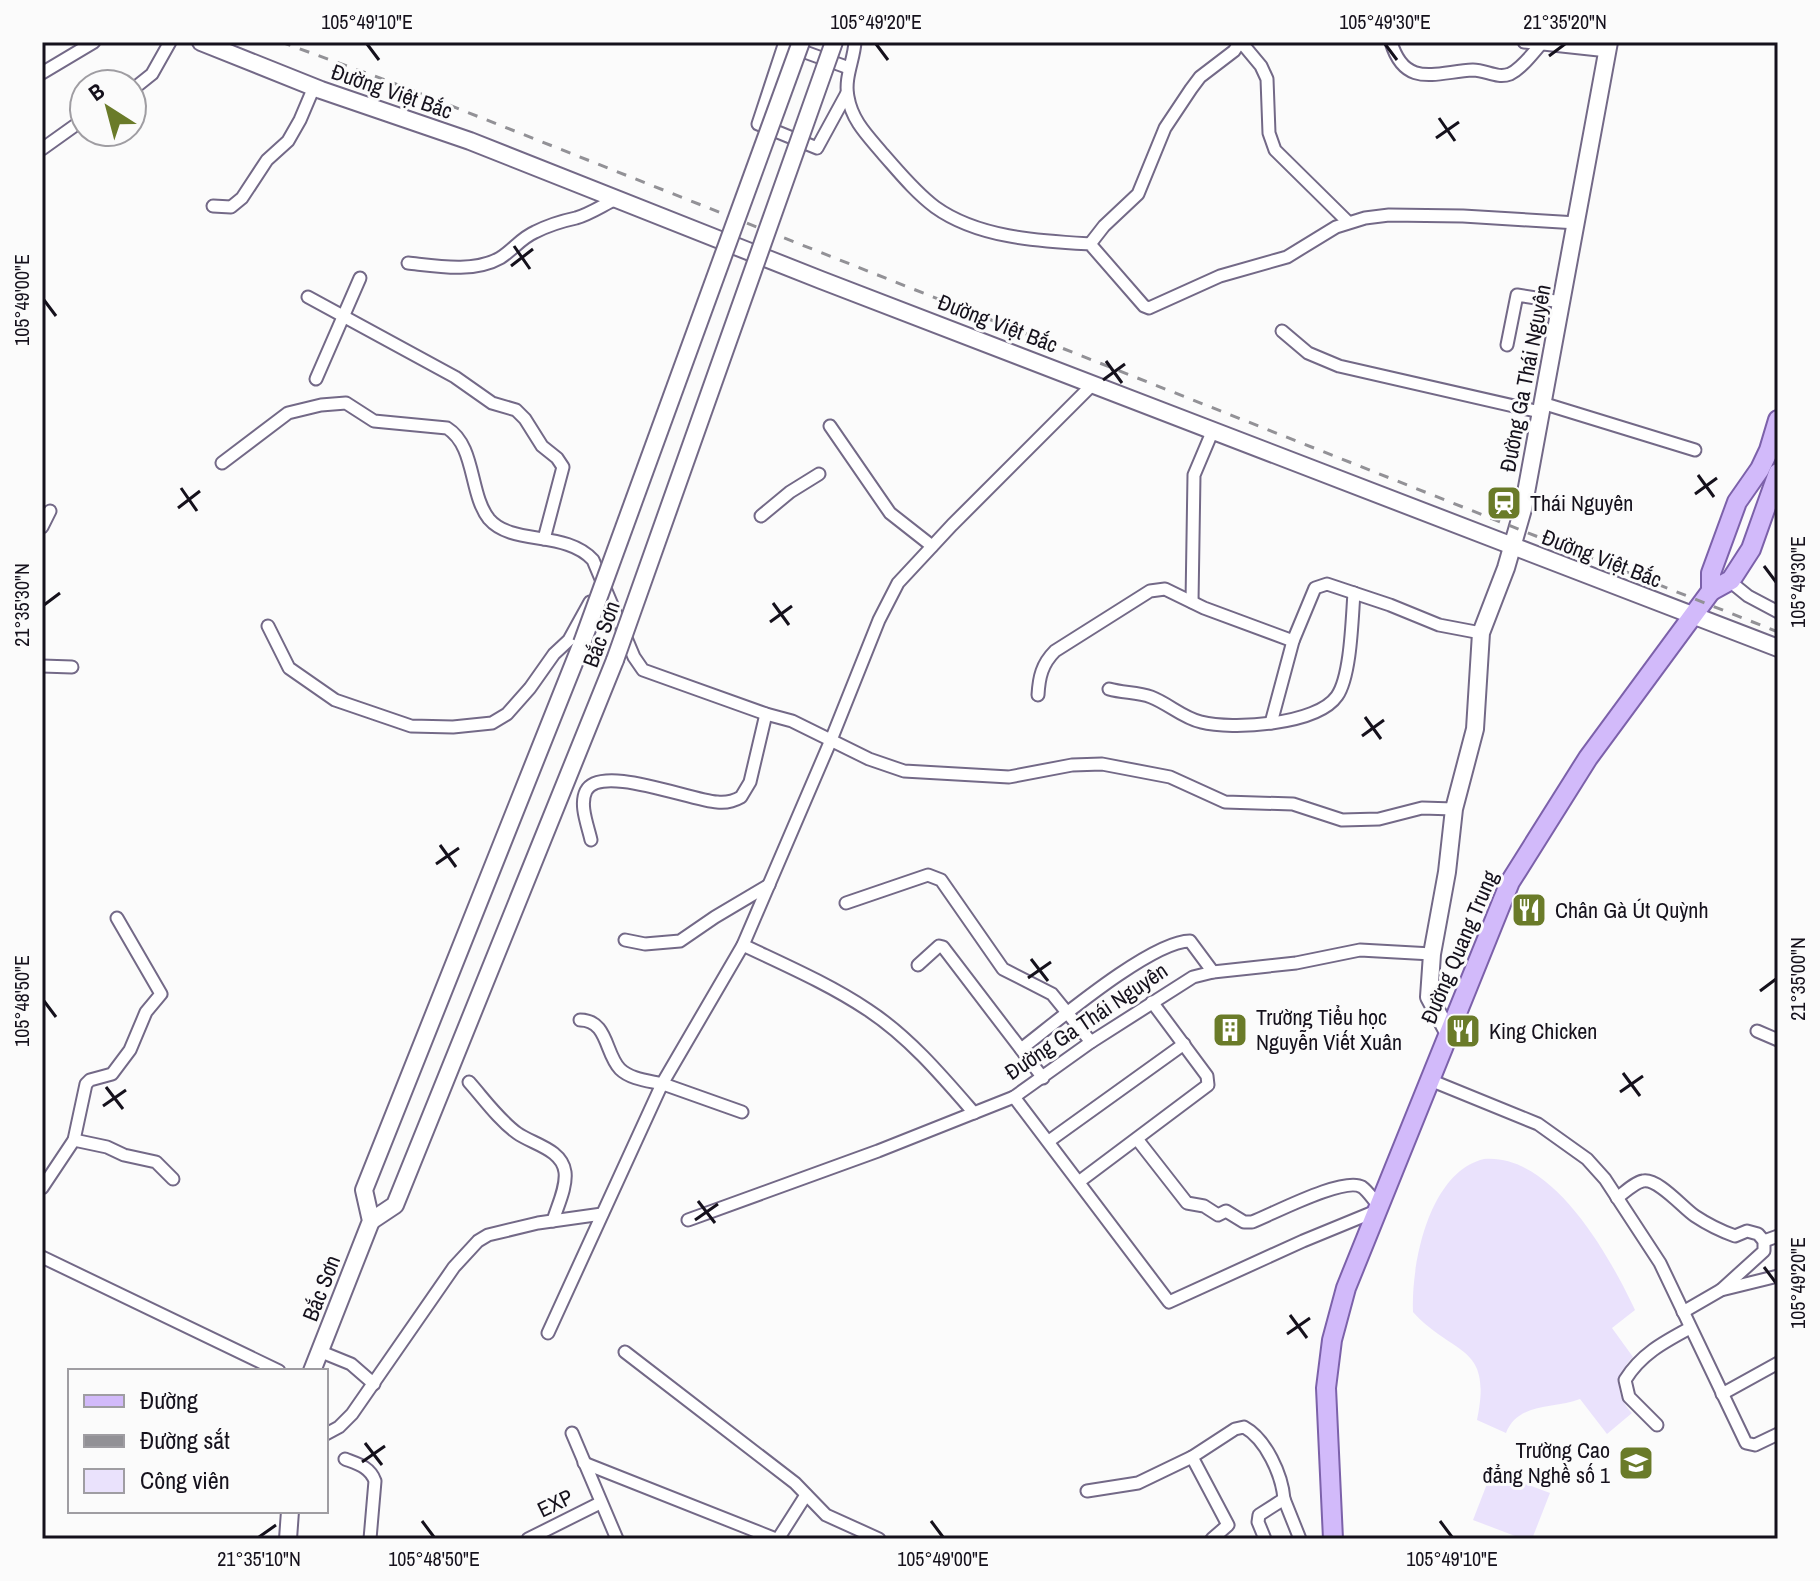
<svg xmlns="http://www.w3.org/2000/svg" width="1820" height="1581" viewBox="0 0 1820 1581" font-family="'Archivo Narrow',sans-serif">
	<rect width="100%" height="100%" fill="#fbfbfb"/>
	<g fill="#eae2fc">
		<path d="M1484 1159C1553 1153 1610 1257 1635 1310L1612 1328 1633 1357C1616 1374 1614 1395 1632 1413L1607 1434 1580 1399C1554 1409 1518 1402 1506 1433L1477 1420C1493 1343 1454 1357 1413 1312 1411 1264 1429 1172 1484 1159Z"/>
		<path d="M1492 1471 1550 1493 1532 1539H1523L1473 1520Z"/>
	</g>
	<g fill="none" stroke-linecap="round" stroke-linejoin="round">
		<defs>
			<g id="street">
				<path d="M785 42 758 124 817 148 847 93"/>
				<path d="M855 42C854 60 844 78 848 97 852 121 868 136 883 154 899 172 915 192 935 207 978 238 1039 241 1090 244L1144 306 1149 308 1220 276 1287 257 1336 227 1365 218 1389 215 1463 216 1577 223"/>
				<path d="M1241 42 1261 66 1267 79 1269 133 1275 150 1348 222"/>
				<path d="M1391 42C1405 89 1436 72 1473 70 1486 70 1497 79 1510 74 1522 68 1532 54 1541 44"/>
				<path d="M1524 42 1608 51"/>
				<path d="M794 48 849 68"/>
				<path d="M42 73 94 42"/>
				<path d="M132 90 152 74 170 42"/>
				<path d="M42 149 84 119"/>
				<path d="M213 206 231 207 242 198 267 160 288 141 300 120 314 87"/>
				<path d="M1090 244 1104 226 1138 194 1165 128 1191 89 1200 77 1234 51 1240 42"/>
				<path d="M408 263C436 266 474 273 500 258 513 250 521 238 535 232 549 225 562 221 576 218 590 214 603 205 616 199"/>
				<path d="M308 297 455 377 492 403 516 410 525 419 542 446 557 458 563 467 544 539"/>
				<path d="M1282 331 1308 353 1339 366 1540 412"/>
				<path d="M1507 345 1517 295 1561 302"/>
				<path d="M316 379 360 278"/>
				<path d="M1542 403 1695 450"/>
				<path d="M830 426 890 513 932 546"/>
				<path d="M222 463 288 413 321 405 346 403 374 421 447 428C476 446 469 494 489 519 512 546 566 530 593 560L634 657 643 670 766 714 792 721 869 759 904 771 1009 777 1072 765 1102 764 1170 777 1225 802 1293 804 1342 820 1379 819 1422 808 1454 809"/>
				<path d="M761 516 790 492 819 474"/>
				<path d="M42 527 50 511"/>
				<path d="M1727 579 1748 596 1778 612"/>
				<path d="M1192 602 1194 475 1213 430"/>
				<path d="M268 626 289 668 335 700 411 726 453 727 492 723 507 714 530 688 554 654 569 640 590 602"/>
				<path d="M42 666 72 667"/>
				<path d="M1109 689C1123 693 1138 692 1151 697 1169 704 1183 718 1201 722 1232 730 1317 725 1337 696 1351 676 1352 618 1354 593"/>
				<path d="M1038 695C1039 677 1042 664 1055 651L1150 591 1165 589 1204 608 1293 641"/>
				<path d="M1271 723 1293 641 1315 588 1327 584 1390 605 1439 625 1481 633"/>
				<path d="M591 840C588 826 579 805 586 791 600 763 692 801 717 802 725 803 734 801 741 797L750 782 766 714"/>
				<path d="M846 903 928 875 941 880 1003 969 1052 994 1091 1042"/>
				<path d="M625 940 645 944 680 941 715 917 769 885"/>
				<path d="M743 945C785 965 829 984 868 1010 909 1037 942 1076 974 1113"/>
				<path d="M918 965 939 946 943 947 1043 1078"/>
				<path d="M580 1020C608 1020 605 1054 620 1069 631 1080 652 1081 666 1085 692 1094 717 1103 742 1112"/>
				<path d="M1757 1031 1778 1040"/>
				<path d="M1021 1049C1055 1023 1151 941 1190 941L1213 972"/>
				<path d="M1430 1080 1538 1124 1587 1159 1605 1179 1660 1263 1746 1443 1755 1445 1778 1434"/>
				<path d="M469 1082C484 1099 499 1120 517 1133 532 1144 562 1149 565 1172 567 1187 557 1207 553 1221"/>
				<path d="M1014 1097 1169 1302 1303 1241 1376 1211"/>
				<path d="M1137 1139 1187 1203 1204 1206 1218 1215 1226 1211 1244 1222H1252C1273 1214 1344 1176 1362 1187 1368 1191 1374 1201 1379 1206"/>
				<path d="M74 1140 107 1147 124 1155 156 1162 173 1179"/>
				<path d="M1049 1141 1184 1044"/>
				<path d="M1080 1181 1208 1085 1207 1076 1152 1002"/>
				<path d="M42 1188 74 1140 86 1084 90 1080 112 1074 130 1050 146 1012 161 994 117 918"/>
				<path d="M1617 1198C1624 1193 1635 1182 1643 1181 1658 1178 1683 1208 1695 1216 1707 1224 1721 1231 1735 1236L1747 1231 1758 1234 1764 1241V1251L1721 1290"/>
				<path d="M688 1220 878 1151 1014 1097 1091 1042 1193 977 1213 972 1296 963 1360 950 1432 954"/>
				<path d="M1764 1241 1778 1236"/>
				<path d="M42 1257 279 1371"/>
				<path d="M1683 1312 1721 1290 1778 1276"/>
				<path d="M548 1333 662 1084 743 945 831 740 879 620 898 583 952 525 1093 384"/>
				<path d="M319 1351 351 1364 374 1384"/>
				<path d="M625 1352 795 1483 826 1515 879 1539"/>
				<path d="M1722 1394 1778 1363"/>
				<path d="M1657 1425 1629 1397 1625 1380C1641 1354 1664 1342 1690 1328"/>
				<path d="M572 1433 617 1539"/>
				<path d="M326 1434 339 1427 352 1414 454 1267 478 1241 488 1235 538 1223 602 1214"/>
				<path d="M1192 1457 1228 1525 1212 1539"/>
				<path d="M345 1459C358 1464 370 1467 375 1481L370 1539"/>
				<path d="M584 1463 776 1539"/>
				<path d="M1087 1491 1138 1483 1192 1457 1235 1429 1244 1427C1266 1439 1282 1475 1284 1499L1259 1515 1258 1522 1265 1539"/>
				<path d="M1284 1499 1300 1539"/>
				<path d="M528 1539 600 1503"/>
				<path d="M778 1539 806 1495"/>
			</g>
			<g id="secondary">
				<path d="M201 42 321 90 470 141 821 280 1778 648"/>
				<path d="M1449 1034 1429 997 1432 954 1447 872 1454 809 1475 729 1481 633 1506 568 1523 509 1609 42"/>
				<path d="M371 1221 395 1205 615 660"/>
				<path d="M312 1371 371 1221 364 1190 582 643"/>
				<path d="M288 1539 290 1511"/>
			</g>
			<g id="primary">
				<path d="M1711 591 1731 580 1751 549 1778 473"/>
				<path d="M1333 1539 1326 1388 1332 1340 1346 1288 1510 882 1588 758 1711 591V573L1737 502 1760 469 1769 450 1778 420"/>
			</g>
		</defs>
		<use href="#street" stroke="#736987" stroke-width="15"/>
		<use href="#secondary" stroke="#736987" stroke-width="20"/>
		<use href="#primary" stroke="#7c61aa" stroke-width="22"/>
		<use href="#street" stroke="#fff" stroke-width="11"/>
		<use href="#secondary" stroke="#fff" stroke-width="16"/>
		<use href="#primary" stroke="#d2bafa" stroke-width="18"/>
		<path stroke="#929196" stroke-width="3" stroke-dasharray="10 10" stroke-linecap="butt" d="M281 42 391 82 1778 632"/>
		<defs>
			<g id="secondary-bridge">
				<path d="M582 643 801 42"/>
				<path d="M615 660 834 42"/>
			</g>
		</defs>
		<use href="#secondary-bridge" stroke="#736987" stroke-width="20" stroke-linecap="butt"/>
		<use href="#secondary-bridge" stroke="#fff" stroke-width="16"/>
	</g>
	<path fill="none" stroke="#15111c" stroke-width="3" d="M367 44 379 60M876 44 888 60M1385 44 1397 60M1549 56 1565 44M1439 118 1455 141M1436 138 1459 122M514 246 530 269M511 266 533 249M44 300 56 316M1106 361 1122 383M1103 380 1125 364M1698 475 1714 497M181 488 197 511M1695 494 1717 478M178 508 200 491M1764 566 1776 582M773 603 789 625M44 605 60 593M770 622 792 606M1365 717 1381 739M1362 736 1384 720M440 845 456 867M436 864 459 848M1031 959 1048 981M1028 978 1051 962M1760 991 1776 979M44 1001 56 1017M1623 1073 1640 1096M106 1087 123 1109M1620 1092 1643 1076M103 1106 126 1090M698 1201 715 1223M695 1220 718 1204M1764 1267 1776 1283M1290 1315 1307 1338M1287 1334 1310 1318M365 1443 382 1465M362 1462 385 1446M422 1521 434 1537M931 1521 943 1537M1440 1521 1452 1537M259 1537 276 1525"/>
	<defs>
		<symbol id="station-square" viewBox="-11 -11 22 22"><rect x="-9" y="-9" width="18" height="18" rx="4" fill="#6a7b29" stroke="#fbfbfb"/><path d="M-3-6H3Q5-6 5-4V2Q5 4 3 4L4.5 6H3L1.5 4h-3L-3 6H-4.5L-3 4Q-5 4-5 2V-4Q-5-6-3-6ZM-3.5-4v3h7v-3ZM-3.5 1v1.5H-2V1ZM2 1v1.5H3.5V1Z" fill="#fff"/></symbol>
		<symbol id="restaurant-square" viewBox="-11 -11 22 22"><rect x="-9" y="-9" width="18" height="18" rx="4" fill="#6a7b29" stroke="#fbfbfb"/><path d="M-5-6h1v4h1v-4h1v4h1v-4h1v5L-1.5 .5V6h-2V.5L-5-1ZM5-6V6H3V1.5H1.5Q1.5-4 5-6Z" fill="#fff"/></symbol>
		<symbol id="building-square" viewBox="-11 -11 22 22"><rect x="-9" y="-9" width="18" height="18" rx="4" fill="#6a7b29" stroke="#fbfbfb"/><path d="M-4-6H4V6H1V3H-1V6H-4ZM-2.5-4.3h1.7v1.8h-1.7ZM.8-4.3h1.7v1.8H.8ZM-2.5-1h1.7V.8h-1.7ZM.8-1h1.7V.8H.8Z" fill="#fff"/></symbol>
		<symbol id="university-square" viewBox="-11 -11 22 22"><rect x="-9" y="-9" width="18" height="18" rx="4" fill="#6a7b29" stroke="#fbfbfb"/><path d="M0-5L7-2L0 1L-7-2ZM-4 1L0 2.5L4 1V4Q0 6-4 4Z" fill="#fff"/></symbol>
	</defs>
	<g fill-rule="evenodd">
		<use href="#station-square" x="1484" y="483" width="40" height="40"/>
		<use href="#restaurant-square" x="1509" y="890" width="40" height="40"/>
		<use href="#building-square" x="1210" y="1010" width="40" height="40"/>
		<use href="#restaurant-square" x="1443" y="1011" width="40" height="40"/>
		<use href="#university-square" x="1616" y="1443" width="40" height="40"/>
	</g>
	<g text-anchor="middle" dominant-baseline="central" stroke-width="6" stroke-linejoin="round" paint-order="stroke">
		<g font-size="22" fill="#15111c" stroke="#fbfbfb">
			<text transform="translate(392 91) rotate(19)">Đường Việt Bắc</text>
			<text transform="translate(998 323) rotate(21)">Đường Việt Bắc</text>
			<text transform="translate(1525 378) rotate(-79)">Đường Ga Thái Nguyên</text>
			<text transform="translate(1602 558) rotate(21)">Đường Việt Bắc</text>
			<text transform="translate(601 634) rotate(-70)">Bắc Sơn</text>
			<text transform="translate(1459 947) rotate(-67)">Đường Quang Trung</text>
			<text transform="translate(1086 1021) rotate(-34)">Đường Ga Thái Nguyên</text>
			<text transform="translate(321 1288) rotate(-69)">Bắc Sơn</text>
			<text transform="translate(555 1503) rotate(-26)">EXP</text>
		</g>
		<g font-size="22" fill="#15111c" stroke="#fbfbfb" text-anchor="start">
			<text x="1530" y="503">Thái Nguyên</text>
			<text x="1555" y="910">Chân Gà Út Quỳnh</text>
			<text x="1256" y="1017">Trường Tiểu học<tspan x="1256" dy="25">Nguyễn Viết Xuân</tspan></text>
			<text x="1489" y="1031">King Chicken</text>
			<text x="1610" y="1450" text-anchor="end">Trường Cao<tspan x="1610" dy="25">đẳng Nghề số 1</tspan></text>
		</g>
	</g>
	<rect width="1820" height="1581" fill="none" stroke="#fbfbfb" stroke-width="88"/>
	<rect x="68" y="1369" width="260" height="144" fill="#fbfbfb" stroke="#9f9da2" stroke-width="2"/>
	<rect x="84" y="1395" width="40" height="12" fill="#d2bafa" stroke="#9f9da2" stroke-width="2"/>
	<text x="140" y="1409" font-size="24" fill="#15111c">Đường</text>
	<rect x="84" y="1435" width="40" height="12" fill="#929196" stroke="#9f9da2" stroke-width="2"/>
	<text x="140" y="1449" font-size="24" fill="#15111c">Đường sắt</text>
	<rect x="84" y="1469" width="40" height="24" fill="#eae2fc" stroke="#9f9da2" stroke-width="2"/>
	<text x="140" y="1489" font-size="24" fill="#15111c">Công viên</text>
	<g transform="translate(108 108) rotate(324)"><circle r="38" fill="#fbfbfb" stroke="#9f9da2" stroke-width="2"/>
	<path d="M0-6L14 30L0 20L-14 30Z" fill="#6a7b29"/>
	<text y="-12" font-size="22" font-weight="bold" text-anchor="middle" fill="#15111c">B</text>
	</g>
	<rect x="44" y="44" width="1732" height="1493" fill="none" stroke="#15111c" stroke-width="3"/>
	<g font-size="20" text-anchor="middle" fill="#15111c">
		<text x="367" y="29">105°49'10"E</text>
		<text x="876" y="29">105°49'20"E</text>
		<text x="1385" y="29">105°49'30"E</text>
		<text x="1565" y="29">21°35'20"N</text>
		<text transform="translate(22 300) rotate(-90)" y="7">105°49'00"E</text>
		<text transform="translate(1798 582) rotate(-90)" y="7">105°49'30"E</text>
		<text transform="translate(22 605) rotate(-90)" y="7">21°35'30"N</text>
		<text transform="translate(1798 979) rotate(-90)" y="7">21°35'00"N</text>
		<text transform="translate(22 1001) rotate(-90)" y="7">105°48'50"E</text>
		<text transform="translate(1798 1283) rotate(-90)" y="7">105°49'20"E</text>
		<text x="259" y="1566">21°35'10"N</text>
		<text x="434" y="1566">105°48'50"E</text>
		<text x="943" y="1566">105°49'00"E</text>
		<text x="1452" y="1566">105°49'10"E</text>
	</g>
</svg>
